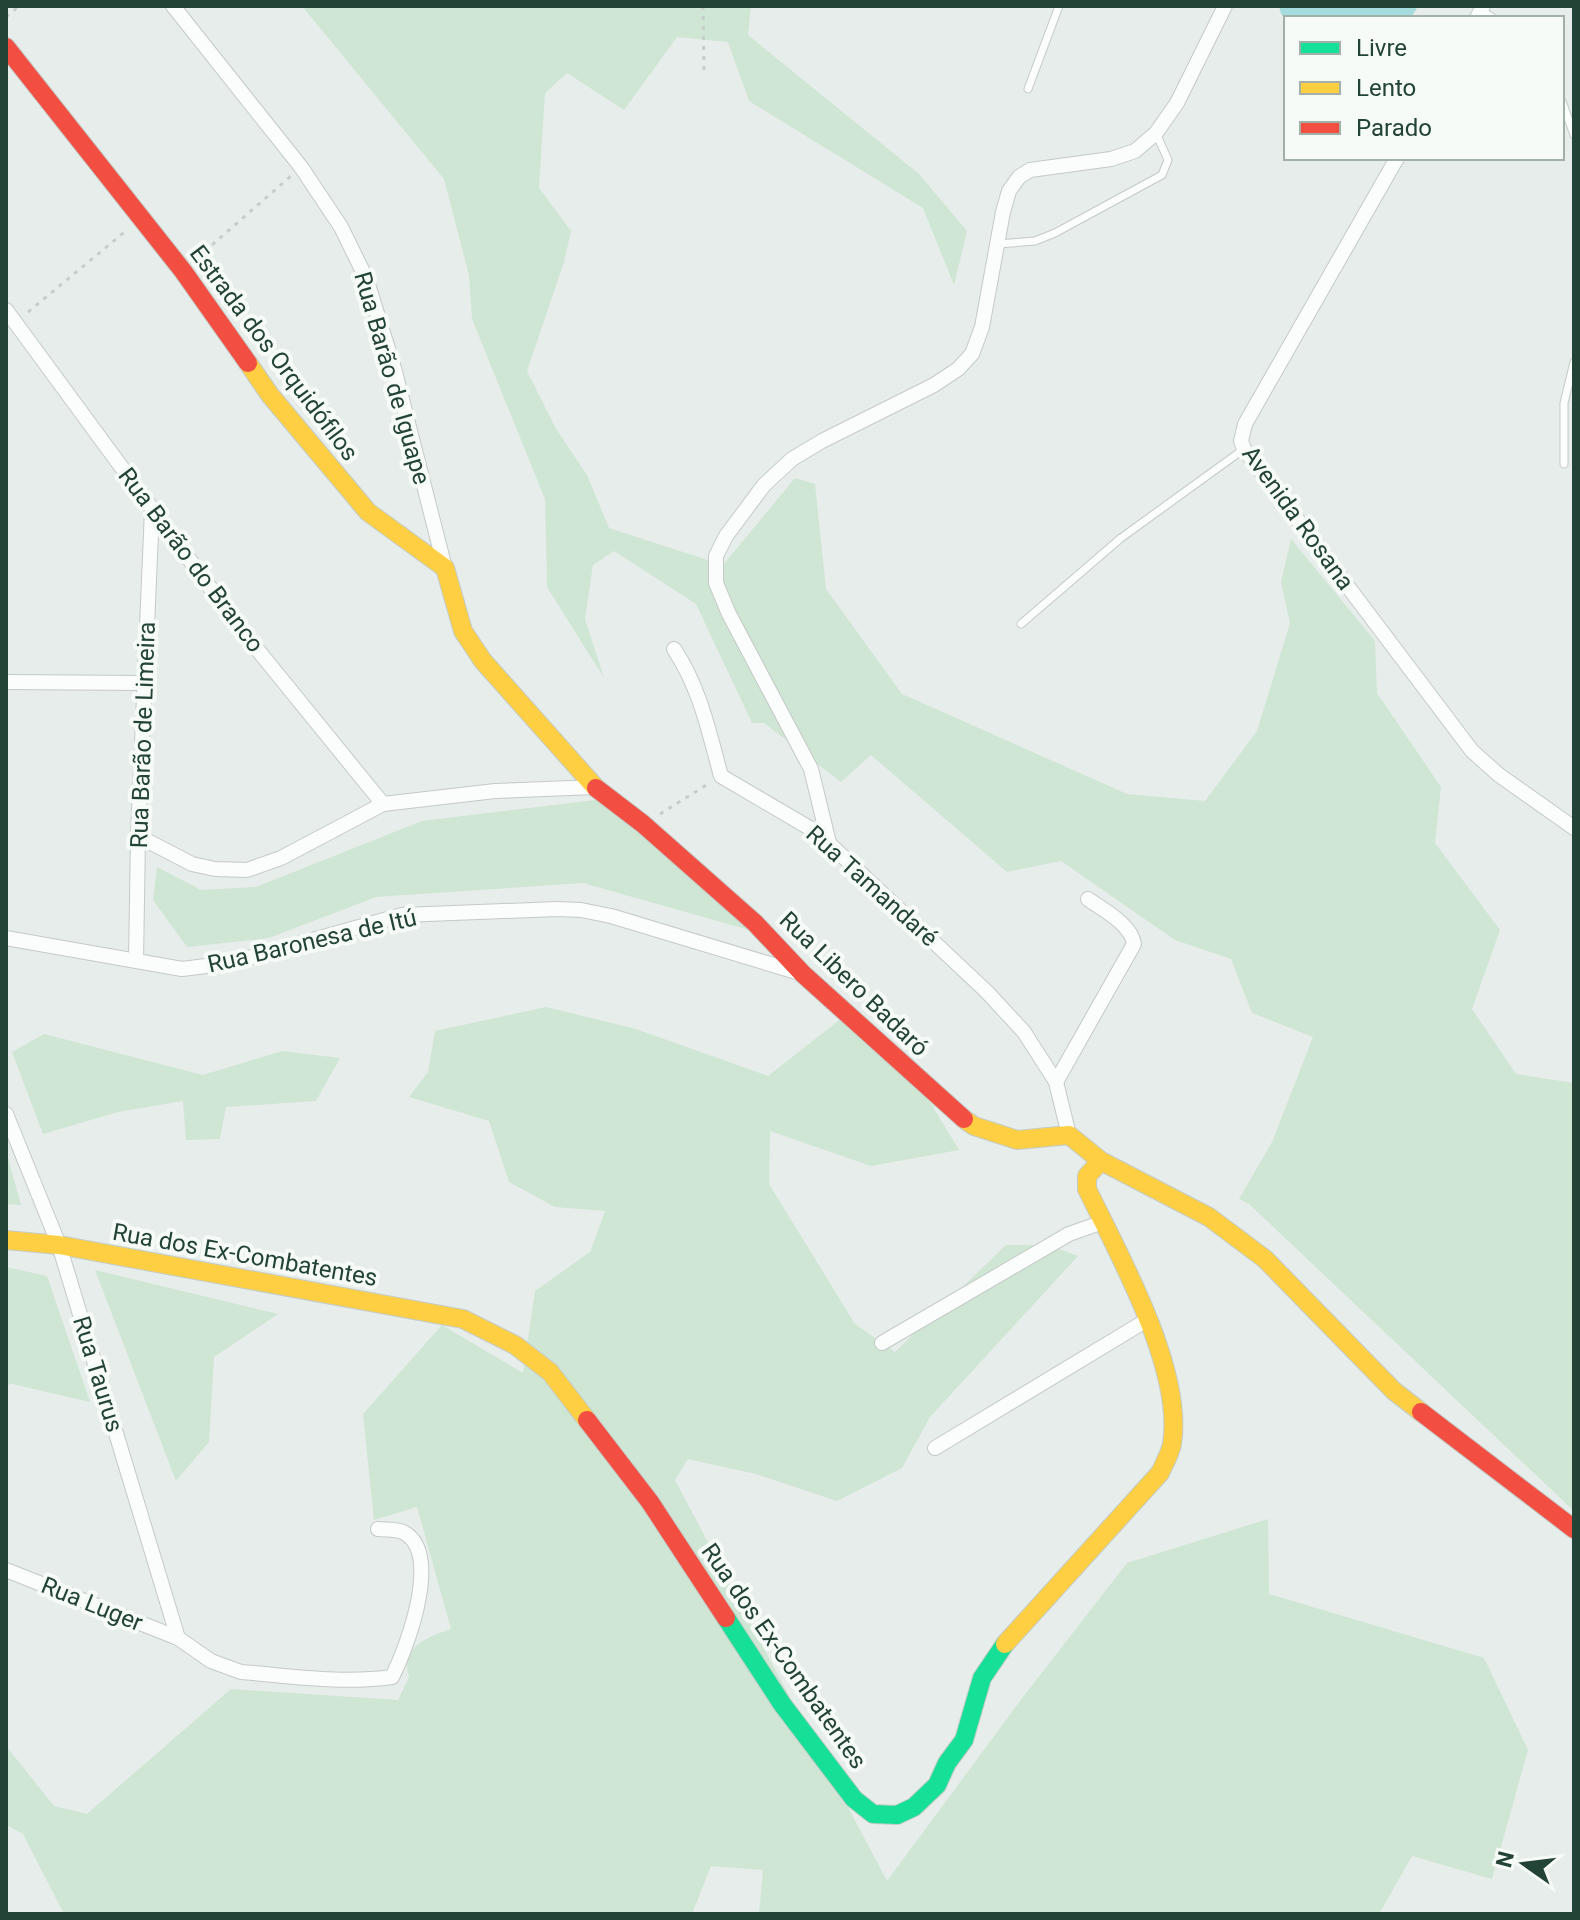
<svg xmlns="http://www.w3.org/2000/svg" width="1580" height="1920" viewBox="0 0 1580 1920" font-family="Roboto,sans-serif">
	<rect width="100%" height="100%" fill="#e7edea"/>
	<g fill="#cfe6d4">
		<path d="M302 6H751L748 35 919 174 967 231 954 285 923 208 749 101 728 42 677 37 624 110 567 73 545 93 539 188 571 231 564 262 527 371 555 427 587 475 609 528 723 565 795 478 815 484 826 589 902 694 1127 794 1205 801 1257 731 1290 623 1281 582 1291 539 1375 641 1377 693 1441 787 1435 843 1500 930 1472 1009 1516 1074 1574 1083V1511L1249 1204 1239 1199 1272 1142 1313 1037 1252 1013 1231 959 1175 940 1061 861 1007 872 871 755 841 782 764 723H752L696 604 614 551 593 565 585 619 604 678 547 587 545 499 472 319 469 275 444 179Z"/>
		<path d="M603 799 753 931 583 883 376 897 269 938 187 947 153 900 157 867 201 890 256 887 422 821Z"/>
		<path d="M546 1007 636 1029 768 1076 842 1018 930 1102 959 1150 871 1166 770 1131 769 1184 855 1324 895 1352 1006 1245H1048L1078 1256 930 1417 902 1468 837 1501 756 1474 688 1459 675 1480 887 1881 1023 1697 1127 1563 1268 1519 1269 1594 1484 1658 1528 1750 1492 1879 1412 1856 1379 1914H759L763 1870 711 1866 692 1914H64L23 1834 6 1825V1746L54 1806 87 1814 231 1689 398 1700 409 1677C399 1647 428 1637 451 1629L417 1507 374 1520 363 1414 442 1325 523 1373 535 1291 590 1252 605 1211 555 1207 509 1182 489 1121 409 1097 428 1072 435 1031Z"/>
		<path d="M44 1034 203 1075 282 1051 340 1058 316 1101 226 1107 220 1139 186 1140 183 1101 118 1112 43 1134 12 1052Z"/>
		<path d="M6 1151 21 1205 6 1204Z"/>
		<path d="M6 1267 47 1276 90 1402 12 1384 6 1385Z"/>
		<path d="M95 1270 278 1314 214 1357 209 1442 176 1481Z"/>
	</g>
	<path fill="#a5dcdd" d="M1279 6H1418L1411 18 1286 20 1281 14Z"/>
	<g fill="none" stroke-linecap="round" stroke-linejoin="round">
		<defs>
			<g id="lane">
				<path d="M1481 10 1493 18"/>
				<path d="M1028 89 1059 6"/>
				<path d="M1562 101 1574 135"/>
				<path d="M998 244 1035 241 1055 233 1162 175 1168 160 1156 133"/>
				<path d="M1564 464V403L1574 362"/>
				<path d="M1021 624 1121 538 1244 449"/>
			</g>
			<g id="street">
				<path d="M173 6 301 167 341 227 366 278 394 368 445 568"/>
				<path d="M1477 18 1483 6"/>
				<path d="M1397 158 1245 424 1241 441 1244 449 1472 751 1499 775 1574 828"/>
				<path d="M6 310 239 627 383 804"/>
				<path d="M674 649C700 688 709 732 721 776L818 833 987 992 1024 1032 1056 1082 1069 1135"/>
				<path d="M6 682 144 683"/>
				<path d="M138 836 192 864 215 869 247 870 281 858 383 804 495 791 595 787"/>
				<path d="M829 843 811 769 729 614 716 583V556L726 536 764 485 792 459 822 441 934 385 958 369 972 354 982 327 1003 212 1009 191 1019 177 1030 170 1111 159 1135 151 1156 133 1177 103 1225 6"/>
				<path d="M6 938 182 969 230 963 402 915 557 909 581 910 611 916 803 974"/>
				<path d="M136 961 138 836 152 510"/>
				<path d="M1056 1082 1134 944C1131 924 1103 910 1088 899"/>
				<path d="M6 1114 59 1245 178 1638"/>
				<path d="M882 1343 1069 1234 1103 1222"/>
				<path d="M935 1448 1147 1320"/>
				<path d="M6 1570 178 1638 211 1661 241 1672C292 1676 342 1684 392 1677 407 1648 443 1552 403 1532 396 1529 386 1530 378 1529"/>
			</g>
			<path id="fast" d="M726 1618 782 1704 854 1799 873 1814 897 1815 914 1807 937 1785 947 1763 964 1740 982 1678 1005 1644"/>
			<g id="slow">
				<path d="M248 363 270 395 368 512 445 568 463 631 483 661 596 788"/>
				<path d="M964 1119 974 1126 1017 1140 1069 1135 1101 1161 1209 1217 1265 1259 1394 1391 1421 1412"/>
				<path d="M6 1240 59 1245 463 1319 515 1345 550 1372 587 1420"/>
				<path d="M1005 1644 1160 1473C1164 1464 1170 1454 1172 1444 1184 1370 1119 1255 1087 1189V1176L1101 1161"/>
			</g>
			<g id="jam">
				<path d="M6 47 183 271 248 363"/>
				<path d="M596 788 643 824 755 923 803 974 964 1119"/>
				<path d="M1421 1412 1574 1529"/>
				<path d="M587 1420 650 1502 726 1618"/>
			</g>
		</defs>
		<use href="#lane" stroke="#c4cac7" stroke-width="9"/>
		<use href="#street" stroke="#c4cac7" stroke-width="16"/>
		<use href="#fast" stroke="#c2cbc7" stroke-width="20"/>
		<use href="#slow" stroke="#c2cbc7" stroke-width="20"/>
		<use href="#jam" stroke="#c2cbc7" stroke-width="20"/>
		<g stroke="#c6cecb" stroke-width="3" stroke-dasharray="4 6" stroke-linecap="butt">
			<path d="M703 6 704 74"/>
			<path d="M6 17 19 6"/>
			<path d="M197 258 291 176"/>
			<path d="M28 312 127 230"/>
			<path d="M660 814 708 784"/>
		</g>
		<use href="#lane" stroke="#fbfcfc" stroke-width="7"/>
		<use href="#street" stroke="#fbfcfc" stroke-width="14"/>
		<use href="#fast" stroke="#16e098" stroke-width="18"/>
		<use href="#slow" stroke="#ffcf43" stroke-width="18"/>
		<use href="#jam" stroke="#f24e42" stroke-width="18"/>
	</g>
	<g text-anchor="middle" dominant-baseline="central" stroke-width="8" stroke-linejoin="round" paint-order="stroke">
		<g font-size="24" fill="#224336" stroke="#f6fbf8">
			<text transform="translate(274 353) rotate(53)">Estrada dos Orquidófilos</text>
			<text transform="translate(392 378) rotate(74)">Rua Barão de Iguape</text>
			<text transform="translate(1298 518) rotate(54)">Avenida Rosana</text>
			<text transform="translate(191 560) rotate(53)">Rua Barão do Branco</text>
			<text transform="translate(143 735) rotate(-88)">Rua Barão de Limeira</text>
			<text transform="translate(872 886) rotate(42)">Rua Tamandaré</text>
			<text transform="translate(312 941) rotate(-13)">Rua Baronesa de Itú</text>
			<text transform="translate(854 984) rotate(44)">Rua Libero Badaró</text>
			<text transform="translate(245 1255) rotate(10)">Rua dos Ex-Combatentes</text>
			<text transform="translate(98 1374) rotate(73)">Rua Taurus</text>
			<text transform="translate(92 1604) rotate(22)">Rua Luger</text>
			<text transform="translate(784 1656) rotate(55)">Rua dos Ex-Combatentes</text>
		</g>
	</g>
	<rect width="1580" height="1920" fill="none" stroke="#224336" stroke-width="16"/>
	<rect x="1284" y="16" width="280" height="144" fill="#f6fbf8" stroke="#a1b1aa" stroke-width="2"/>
	<rect x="1300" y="42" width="40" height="12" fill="#16e098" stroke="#a1b1aa" stroke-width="2"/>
	<text x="1356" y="56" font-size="24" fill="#224336">Livre</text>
	<rect x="1300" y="82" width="40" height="12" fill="#ffcf43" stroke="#a1b1aa" stroke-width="2"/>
	<text x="1356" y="96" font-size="24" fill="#224336">Lento</text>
	<rect x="1300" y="122" width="40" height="12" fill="#f24e42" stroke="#a1b1aa" stroke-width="2"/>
	<text x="1356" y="136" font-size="24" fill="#224336">Parado</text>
	<g transform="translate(1524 1864) rotate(284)" stroke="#f6fbf8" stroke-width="6" paint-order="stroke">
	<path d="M0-6L14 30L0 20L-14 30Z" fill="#224336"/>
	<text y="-12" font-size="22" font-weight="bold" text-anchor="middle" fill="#224336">N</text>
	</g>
</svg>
